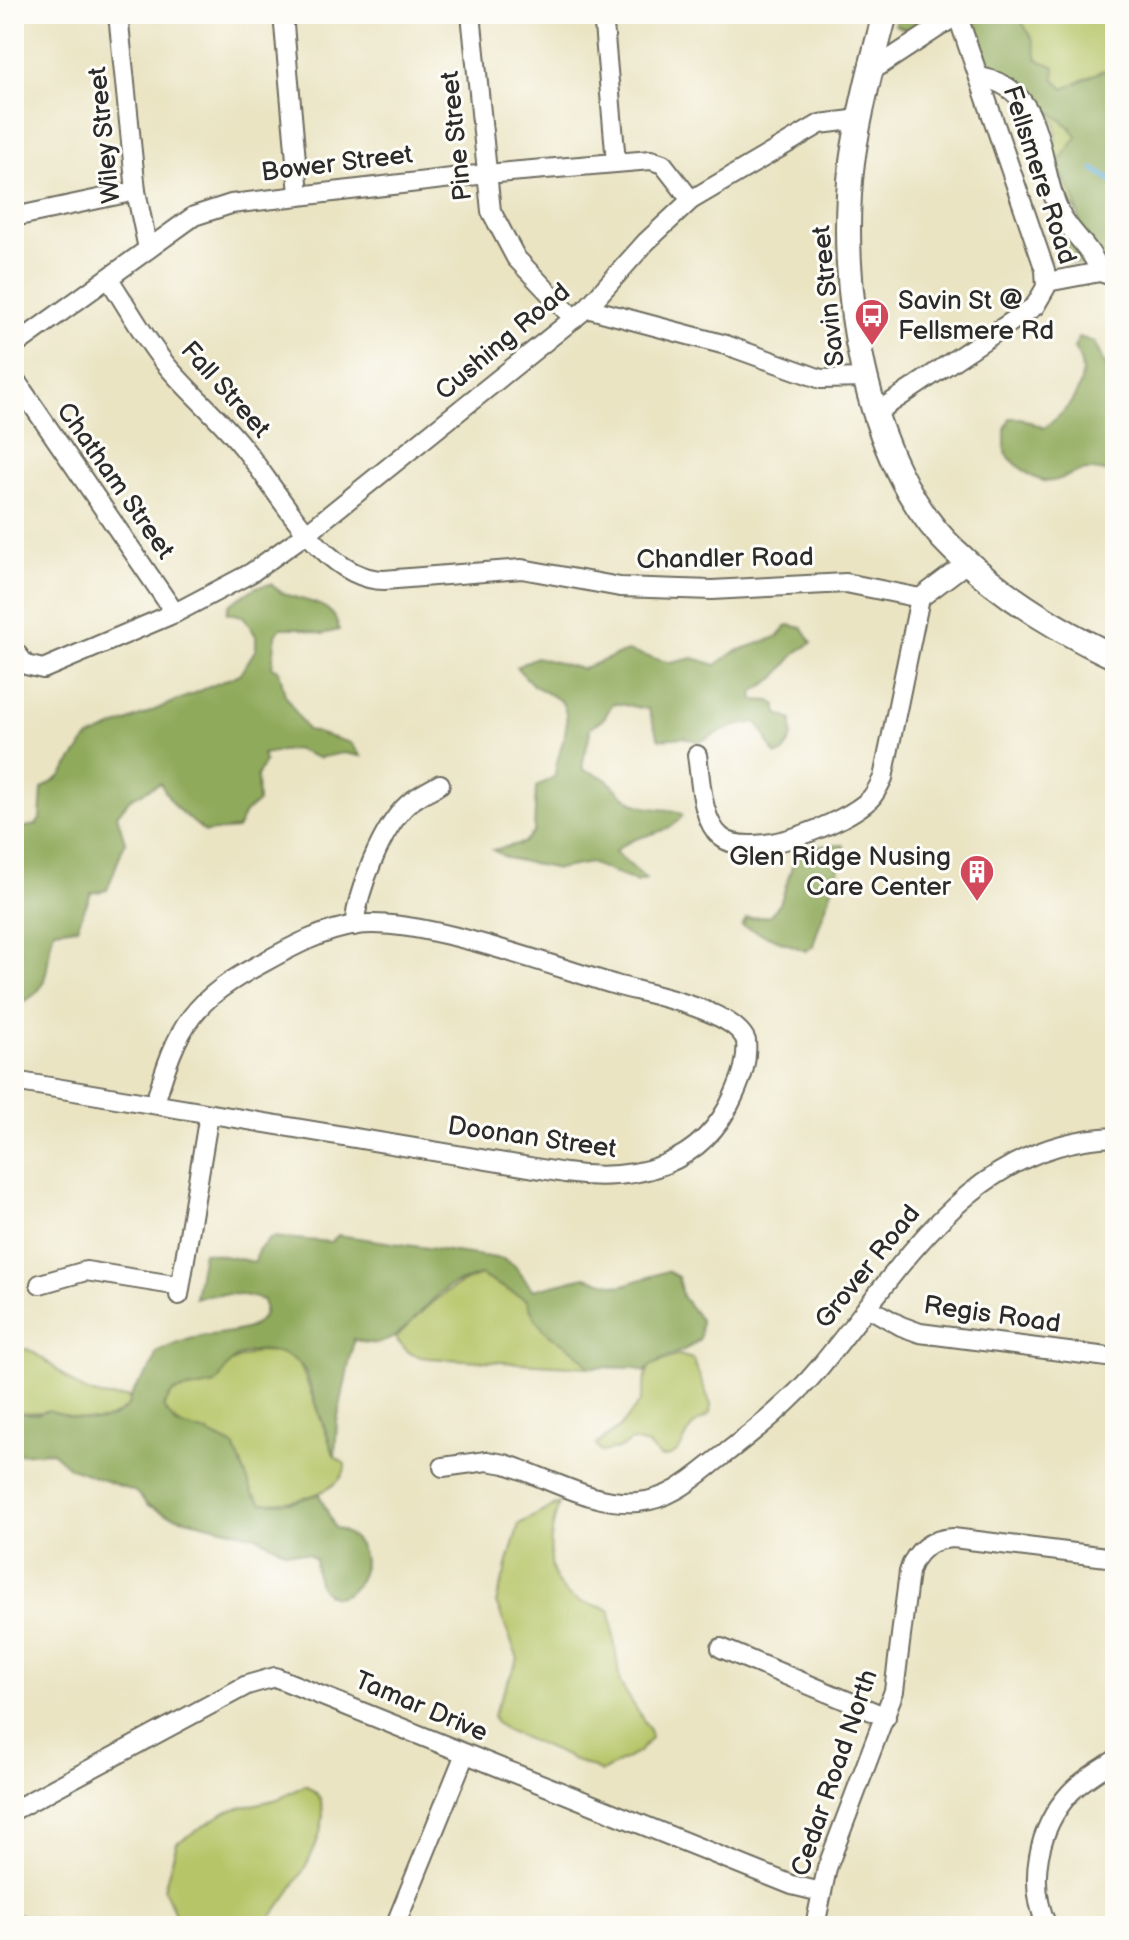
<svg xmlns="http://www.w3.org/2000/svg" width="1129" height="1940" viewBox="0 0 1129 1940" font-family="'Balsamiq Sans',sans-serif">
	<rect width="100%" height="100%" fill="#fdfcf7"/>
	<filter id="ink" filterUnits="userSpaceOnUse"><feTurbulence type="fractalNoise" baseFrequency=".0125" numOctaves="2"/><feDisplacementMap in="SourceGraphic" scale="16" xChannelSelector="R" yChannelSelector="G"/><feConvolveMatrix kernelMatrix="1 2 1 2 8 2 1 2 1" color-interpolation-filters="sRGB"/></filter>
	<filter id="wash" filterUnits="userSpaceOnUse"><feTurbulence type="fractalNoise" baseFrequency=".006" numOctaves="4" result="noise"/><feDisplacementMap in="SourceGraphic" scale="32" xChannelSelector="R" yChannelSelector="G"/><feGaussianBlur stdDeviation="1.8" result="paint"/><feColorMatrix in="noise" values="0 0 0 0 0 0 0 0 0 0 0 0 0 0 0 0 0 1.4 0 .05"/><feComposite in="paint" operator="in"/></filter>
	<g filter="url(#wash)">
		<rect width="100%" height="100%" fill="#eae4c3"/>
		<g fill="#b6c567" stroke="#707849" stroke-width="2">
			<path d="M976 14H1115V257C1086 227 1062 200 1054 158 1052 144 1060 135 1054 121Z"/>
			<path d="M480 1275 527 1300C540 1339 571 1339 589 1367L428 1358C409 1356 407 1351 395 1338 423 1310 442 1289 480 1275Z"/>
			<path d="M27 1349C69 1370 72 1402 129 1397V1406C105 1426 85 1423 58 1413 48 1410 26 1413 14 1413V1351Z"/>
			<path d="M258 1351 279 1352 299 1362 335 1457 345 1464C347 1492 285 1506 262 1503L253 1494 234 1446C210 1434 175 1432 163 1407L173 1392 215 1384 229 1363Z"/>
			<path d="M679 1355 693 1359 711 1405 710 1413C705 1418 698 1421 693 1426 682 1439 683 1458 660 1457L648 1445 632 1441 618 1449 601 1452 596 1445 620 1427 640 1402 649 1366Z"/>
			<path d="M559 1503C550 1532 540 1578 573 1598 585 1606 597 1604 610 1610L620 1683 649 1729 651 1738 639 1752 602 1772 506 1730 495 1722 493 1715 518 1659 496 1603 519 1524Z"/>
			<path d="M306 1785C354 1811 286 1899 264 1926H176L174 1911 164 1889 177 1843 227 1811 278 1799Z"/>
		</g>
		<g fill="#90aa5c" stroke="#5e6a44" stroke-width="2">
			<path d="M895 14H930V27L926 31H911L895 25Z"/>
			<path d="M970 14H1017L1033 40 1037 59 1055 67 1054 78 1064 89 1104 70 1114 78 1115 273C1094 264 1072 268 1054 254L1061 232 1079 220 1075 198 1056 165 1077 137 1071 128 1012 80 986 74 968 46 978 29Z"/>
			<path d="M1079 337 1094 342 1104 363 1115 376V476C1058 451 1064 516 1005 453V429L1010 418H1021L1044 428C1070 410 1095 379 1074 348Z"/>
			<path d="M271 584C292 607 333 593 339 630L322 634 298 628H281L276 635 272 667 279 670 285 695 307 730 351 743 361 756 343 753 318 758 295 749 262 754 265 762 257 776 258 802 245 813 237 829 205 832 175 807 160 783 130 799 117 815 125 842 107 890 91 893 77 927 54 930C43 964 56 992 14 1005V829L36 825 40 819 42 789 61 776 88 738 240 674 256 649V636L243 616 227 613 229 605 256 587Z"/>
			<path d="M788 625 803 628 812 643 797 652 775 678 753 692 754 700 770 701 776 705 778 714 792 720V737L784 753 776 755C766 745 767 730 756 722L731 727 699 742 684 737 659 739 648 709 613 703 604 718 590 728C590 743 581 758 583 770 616 778 611 791 635 803 650 812 670 806 683 815 668 838 633 832 615 852L646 879 637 882 590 863 557 869 507 858 493 850 523 843 534 832 536 787 555 776C556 750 576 725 561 701L533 685 516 667 536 657 582 669 627 651 671 663 693 658 716 665 734 652 777 637Z"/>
			<path d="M844 845C845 860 818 924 813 946L806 951 742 926 746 919 769 916 780 904 797 851 812 846Z"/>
			<path d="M338 1235 503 1259 514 1265 533 1290 585 1277 621 1286 667 1271 678 1277 682 1296 701 1321 700 1338C686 1355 656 1356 645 1372L635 1368 589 1367C570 1336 542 1346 527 1300L480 1275C470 1279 459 1281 450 1286 418 1304 399 1359 354 1339L337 1422 335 1457 305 1371C290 1348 250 1343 230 1363 224 1369 222 1378 215 1384L173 1392 163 1407 177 1425 208 1433 234 1446 253 1494 262 1503 292 1502 319 1494 335 1528C397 1549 343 1626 319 1584 315 1577 316 1567 315 1559L308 1554 285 1551 256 1536 169 1515 147 1505 136 1492 70 1468 52 1452 14 1454V1413L37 1414 48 1410C77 1418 102 1431 128 1406 131 1384 153 1376 156 1353 171 1345 187 1339 203 1336 222 1332 274 1334 263 1300 243 1293 215 1292 195 1298L203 1252 255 1262 258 1250 272 1237 331 1242Z"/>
			<path d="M14 1914 48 1920 53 1926H14Z"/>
		</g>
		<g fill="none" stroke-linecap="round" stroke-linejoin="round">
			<path stroke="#5daed8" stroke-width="5" d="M1094 169 1115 183"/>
		</g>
	</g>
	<g filter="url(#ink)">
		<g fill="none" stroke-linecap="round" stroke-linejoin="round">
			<defs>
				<g id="minor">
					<path d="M118 14 136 191 148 249"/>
					<path d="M283 14 299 194"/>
					<path d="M471 14 491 211 516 258 574 319"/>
					<path d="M603 14 616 162"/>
					<path d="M870 72 957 15"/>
					<path d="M979 77C1050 88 1035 166 1062 216 1073 235 1093 250 1100 272"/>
					<path d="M14 217 136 191"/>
					<path d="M109 279C127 306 143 336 163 361 187 391 218 416 242 446 277 488 323 580 384 580L522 569 620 587 712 590 846 583 920 598"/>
					<path d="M1047 282 1100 272 1115 277"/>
					<path d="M587 308 726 345 821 379 866 378"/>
					<path d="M14 346 194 216 231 204 486 174 651 160 663 164 691 200"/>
					<path d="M14 378 175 613"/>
					<path d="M877 412 1035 306 1046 287 1045 270 957 14"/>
					<path d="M14 650 26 665 43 669 175 613 251 573 307 533 587 308 646 242 691 200 820 124 860 119"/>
					<path d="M697 755C701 780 701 820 721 837 751 862 846 823 870 799 876 793 879 785 883 778L920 598 968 562"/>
					<path d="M354 926C358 890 381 829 408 804 417 796 430 790 440 784"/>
					<path d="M14 1081 565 1173C636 1183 703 1166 734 1095 742 1077 748 1061 746 1041 735 1010 647 994 616 985 551 966 419 916 356 925 323 930 295 945 266 961 192 1000 178 1024 155 1103"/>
					<path d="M40 1284 86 1271 180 1286"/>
					<path d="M179 1295 209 1114"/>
					<path d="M867 1307 901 1326 920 1333 1115 1358"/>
					<path d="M443 1467 487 1461 505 1464C547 1477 593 1506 638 1502 673 1499 696 1476 722 1456 757 1429 792 1401 820 1367 903 1267 970 1142 1115 1137"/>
					<path d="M721 1648 886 1717"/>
					<path d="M14 1810 247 1685 275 1677 792 1885 821 1892"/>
					<path d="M395 1926 465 1754"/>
					<path d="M815 1926 827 1868 894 1691 909 1572C915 1550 931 1539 953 1538L1115 1558"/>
					<path d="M1047 1926C1027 1882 1038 1828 1070 1793 1083 1779 1100 1770 1115 1760"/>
				</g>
				<path id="tertiary" d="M885 14C872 63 859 112 852 162 837 281 863 464 954 550 1002 596 1055 629 1115 657"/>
			</defs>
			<use href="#minor" stroke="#6e6c60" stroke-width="22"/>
			<use href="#tertiary" stroke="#6e6c60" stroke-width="28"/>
			<use href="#minor" stroke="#fff" stroke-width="18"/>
			<use href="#tertiary" stroke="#fff" stroke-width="24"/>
		</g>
	</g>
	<defs>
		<symbol id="bus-pin" viewBox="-11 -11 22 30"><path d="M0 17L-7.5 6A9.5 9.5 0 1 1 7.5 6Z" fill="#d1495b" stroke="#fdfcf7"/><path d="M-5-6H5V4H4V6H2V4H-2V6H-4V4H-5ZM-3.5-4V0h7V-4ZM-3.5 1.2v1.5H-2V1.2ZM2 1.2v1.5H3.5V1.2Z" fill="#fff"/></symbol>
		<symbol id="building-pin" viewBox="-11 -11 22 30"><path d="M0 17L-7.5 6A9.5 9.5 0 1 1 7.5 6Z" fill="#d1495b" stroke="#fdfcf7"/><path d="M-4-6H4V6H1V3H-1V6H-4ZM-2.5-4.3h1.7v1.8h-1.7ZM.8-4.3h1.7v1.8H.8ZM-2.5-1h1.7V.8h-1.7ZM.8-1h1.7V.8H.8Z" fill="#fff"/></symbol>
	</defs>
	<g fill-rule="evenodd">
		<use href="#bus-pin" x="852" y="296" width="40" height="54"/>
		<use href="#building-pin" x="957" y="852" width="40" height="54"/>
	</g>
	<g text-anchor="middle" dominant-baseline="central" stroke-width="6" stroke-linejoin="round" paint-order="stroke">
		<g font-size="26" fill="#2b2b2b" stroke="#fdfcf7">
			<text transform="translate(105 135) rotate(-96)">Wiley Street</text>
			<text transform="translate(457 136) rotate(-96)">Pine Street</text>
			<text transform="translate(337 164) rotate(-7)">Bower Street</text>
			<text transform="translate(1039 175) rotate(72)">Fellsmere Road</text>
			<text transform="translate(829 296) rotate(-96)">Savin Street</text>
			<text transform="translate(503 342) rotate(-40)">Cushing Road</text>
			<text transform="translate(225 390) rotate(48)">Fall Street</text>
			<text transform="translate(115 481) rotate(55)">Chatham Street</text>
			<text transform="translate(725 559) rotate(-1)">Chandler Road</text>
			<text transform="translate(532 1138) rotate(8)">Doonan Street</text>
			<text transform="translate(868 1267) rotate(-51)">Grover Road</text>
			<text transform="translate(992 1315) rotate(8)">Regis Road</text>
			<text transform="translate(421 1707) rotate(23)">Tamar Drive</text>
			<text transform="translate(835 1773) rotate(-71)">Cedar Road North</text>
		</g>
		<g font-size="26" fill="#2b2b2b" stroke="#fdfcf7" text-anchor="start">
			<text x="898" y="301">Savin St @<tspan x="898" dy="30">Fellsmere Rd</tspan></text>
			<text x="951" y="857" text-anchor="end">Glen Ridge Nusing<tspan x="951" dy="30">Care Center</tspan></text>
		</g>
	</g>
	<rect width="1129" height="1940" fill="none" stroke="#fdfcf7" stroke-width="48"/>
</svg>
